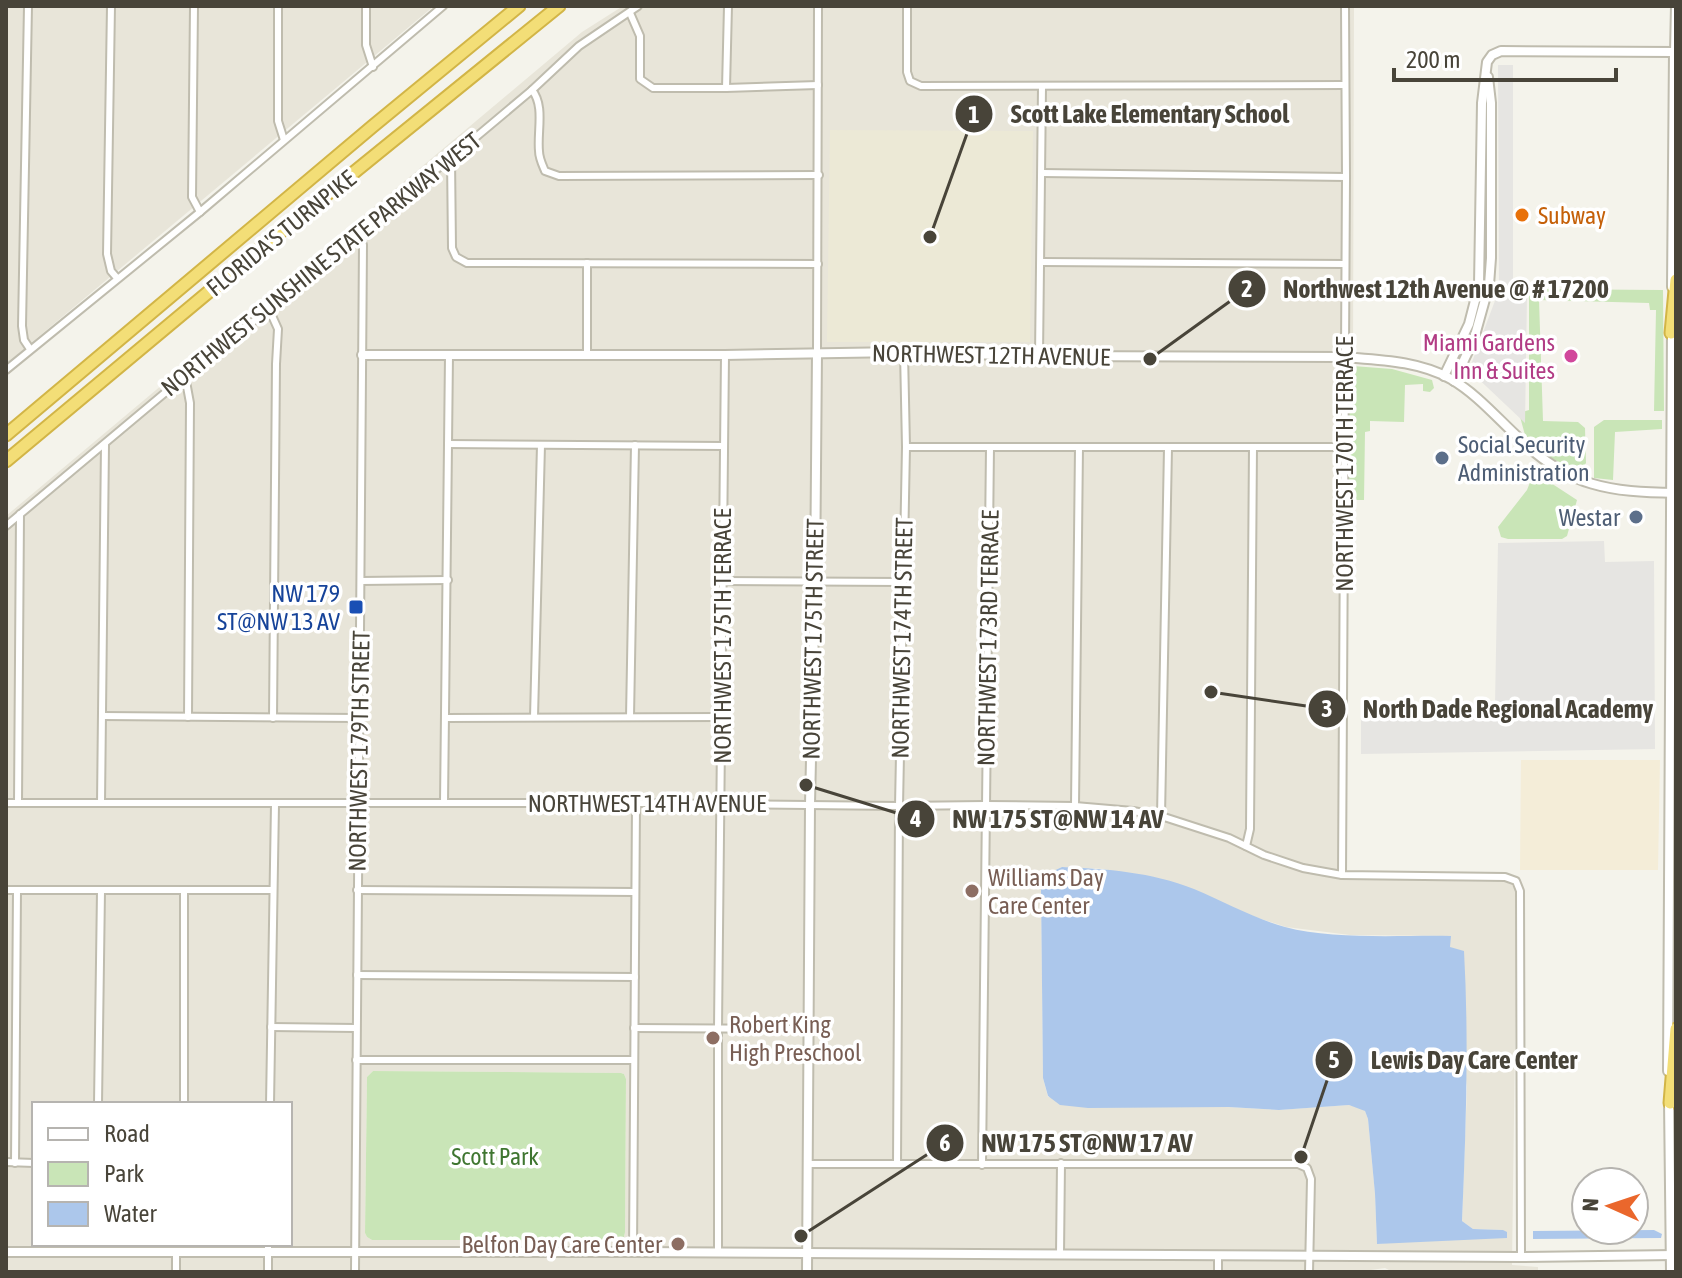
<svg xmlns="http://www.w3.org/2000/svg" width="1682" height="1278" viewBox="0 0 1682 1278" font-family="'Asap Condensed',sans-serif">
	<rect width="100%" height="100%" fill="#f4f3eb"/>
	<g fill="#e8e5d9" fill-rule="evenodd">
		<path d="M6 6H434L6 364Z"/>
		<path d="M623 6H1354L1353 366 1348 372 1347 381 1345 879 1505 882 1512 885 1517 894 1512 1265 1538 1267V1272H1393L1385 1268 1357 1272H6V516L582 32ZM1062 867 1105 869 1286 927 1350 935 1450 936 1449 947 1467 1087 1462 1221 1473 1229 1503 1230 1377 1244 1375 1194 1368 1119 1365 1111 1360 1108 1349 1105 1279 1110 1048 1097 1043 1078 1041 890 1049 873ZM373 1071 621 1073 624 1074 626 1079 625 1232 624 1237 619 1240H372L367 1237 365 1233 367 1077ZM34 1104H290V1244H34Z"/>
	</g>
	<path fill="#f4edd8" d="M1521 760H1660L1658 870H1520Z"/>
	<path fill="#ece9d6" d="M830 130 1033 131 1030 342H827Z"/>
	<g fill="#c9e5b7">
		<path d="M1529 289 1663 290 1664 411H1654L1656 310H1650L1649 303 1539 300 1543 421 1578 422 1585 428 1586 463 1579 473 1551 458 1525 435 1519 413 1529 410Z"/>
		<path d="M1353 366 1392 369 1432 380 1434 388 1430 392 1423 391V384L1405 385 1404 422 1370 421V431L1365 432 1364 500H1346L1347 381 1348 372Z"/>
		<path d="M1604 420H1662V429L1615 432 1613 480 1594 478V427Z"/>
		<path d="M1534 472 1577 500 1567 536 1562 539H1508L1501 537 1498 527 1527 490Z"/>
		<path d="M373 1071 621 1073 624 1074 626 1079 625 1232 624 1237 619 1240H372L367 1237 365 1233 367 1077Z"/>
	</g>
	<g fill="#e6e5e2">
		<path d="M1498 65H1513V295L1527 296 1525 423 1469 370 1499 290Z"/>
		<path d="M1604 541 1605 562 1654 561 1655 749 1361 754V705L1495 704 1498 543Z"/>
	</g>
	<g fill="#acc7eb">
		<path d="M1062 867C1108 869 1151 872 1194 889 1225 902 1253 918 1285 927 1333 940 1400 935 1451 936L1450 947 1464 951C1469 1041 1466 1131 1462 1221L1473 1229 1503 1230 1507 1232V1238L1377 1244 1375 1194 1368 1119 1365 1111 1349 1105 1279 1110 1228 1107 1088 1108 1060 1105 1048 1096 1043 1078 1041 890 1049 873Z"/>
		<path d="M1654 1230 1662 1234 1661 1238 1533 1239V1231Z"/>
	</g>
	<g fill="none" stroke-linecap="round" stroke-linejoin="round">
		<defs>
			<g id="minor">
				<path d="M28 6 22 326 24 340 30 349"/>
				<path d="M111 6 107 254 111 271 117 278"/>
				<path d="M194 6 192 197 200 212"/>
				<path d="M278 6V121L284 140"/>
				<path d="M366 6V45L373 67"/>
				<path d="M907 6V72L910 81 921 86 1345 85"/>
				<path d="M630 13 640 36V79L653 88H726L818 85"/>
				<path d="M1674 52 1675 6"/>
				<path d="M726 88 728 6"/>
				<path d="M532 90C545 106 537 131 539 151 539 158 542 164 545 171L559 176 819 175"/>
				<path d="M451 158 452 248 456 257 467 263 818 264"/>
				<path d="M1042 173 1346 177"/>
				<path d="M1042 262 1345 264"/>
				<path d="M269 309 278 329 276 364 273 718"/>
				<path d="M817 353 818 6"/>
				<path d="M587 355V263"/>
				<path d="M1039 356 1042 87"/>
				<path d="M6 370 200 212 443 6"/>
				<path d="M185 376 190 403 188 717"/>
				<path d="M448 444 724 446"/>
				<path d="M906 447H1344"/>
				<path d="M6 526 185 376 269 309 358 231 451 158 532 90 579 46 638 6"/>
				<path d="M361 581 448 580"/>
				<path d="M722 581 902 582"/>
				<path d="M102 716 359 718"/>
				<path d="M534 717 541 445"/>
				<path d="M630 717 635 445"/>
				<path d="M446 718 721 717"/>
				<path d="M6 803H636L899 806 985 805 1075 806 1133 811 1161 816 1229 838 1264 855 1303 868 1342 875 1505 877 1516 881 1520 891 1521 1257"/>
				<path d="M18 803 20 514"/>
				<path d="M101 803 105 444"/>
				<path d="M444 803 449 355"/>
				<path d="M1075 806 1079 447"/>
				<path d="M1161 816 1168 448"/>
				<path d="M1246 846 1250 829 1253 447"/>
				<path d="M1342 875 1346 177 1345 6"/>
				<path d="M6 890H273"/>
				<path d="M184 890V1104"/>
				<path d="M357 890 635 892"/>
				<path d="M357 975 635 977"/>
				<path d="M271 1027 356 1028"/>
				<path d="M634 1028 809 1029"/>
				<path d="M356 1060H634"/>
				<path d="M98 1104 101 891"/>
				<path d="M270 1104 275 804"/>
				<path d="M6 1162 34 1163"/>
				<path d="M15 1163 17 890"/>
				<path d="M808 1164H1298L1307 1168 1311 1179 1309 1272"/>
				<path d="M897 1164 899 806 906 447 904 352"/>
				<path d="M982 1165 990 447"/>
				<path d="M633 1252 636 803"/>
				<path d="M718 1253V1028L725 355"/>
				<path d="M1060 1254 1061 1163"/>
				<path d="M176 1272V1251"/>
				<path d="M268 1272V1244"/>
				<path d="M355 1272 363 245 358 231"/>
				<path d="M1218 1272V1255"/>
			</g>
			<g id="tertiary">
				<path d="M362 355H725L901 352 1039 356 1344 357C1380 360 1419 361 1451 379 1477 394 1498 419 1520 439 1569 487 1610 492 1676 493"/>
				<path d="M1444 376 1469 324 1479 285 1482 103 1487 62 1492 55 1501 51 1674 52 1672 287"/>
				<path d="M1454 381 1474 339 1489 285 1491 258V103L1488 77"/>
				<path d="M1668 1071 1672 329"/>
				<path d="M1669 1101 1671 1272"/>
				<path d="M6 1252H633L1521 1257 1675 1255"/>
				<path d="M807 1272 810 804 815 582 817 353"/>
			</g>
			<g id="motorway">
				<path d="M1671 333 1676 280"/>
				<path d="M6 435 373 126 519 6"/>
				<path d="M6 461 278 234 559 6"/>
				<path d="M1670 1103 1676 1029"/>
			</g>
		</defs>
		<use href="#minor" stroke="#bfbcae" stroke-width="10"/>
		<use href="#tertiary" stroke="#bfbcae" stroke-width="12"/>
		<use href="#motorway" stroke="#d2b547" stroke-width="15"/>
		<use href="#minor" stroke="#fff" stroke-width="6"/>
		<use href="#tertiary" stroke="#fff" stroke-width="8"/>
		<use href="#motorway" stroke="#f3de77" stroke-width="11"/>
	</g>
	<circle fill="#e8710a" stroke="#fff" stroke-width="3" cx="1522" cy="215" r="8"/>
	<circle fill="#d1479c" stroke="#fff" stroke-width="3" cx="1571" cy="356" r="8"/>
	<g fill="#5c6f8a" stroke="#fff" stroke-width="3">
		<circle cx="1442" cy="458" r="8"/>
		<circle cx="1636" cy="517" r="8"/>
	</g>
	<rect fill="#1a4fb4" stroke="#fff" stroke-width="3" x="348" y="599" width="16" height="16" rx="4"/>
	<g fill="#8d6e63" stroke="#fff" stroke-width="3">
		<circle cx="972" cy="891" r="8"/>
		<circle cx="713" cy="1038" r="8"/>
		<circle cx="678" cy="1244" r="8"/>
	</g>
	<g text-anchor="middle" dominant-baseline="central" stroke-width="7" stroke-linejoin="round" paint-order="stroke">
		<g font-size="24" fill="#c56008" stroke="#fff" text-anchor="start">
			<text x="1538" y="215">Subway</text>
		</g>
		<g font-size="24" fill="#484439" stroke="#fff">
			<text transform="translate(281 233) rotate(-39)">FLORIDA'S TURNPIKE</text>
			<text transform="translate(321 264) rotate(-39)">NORTHWEST SUNSHINE STATE PARKWAY WEST</text>
			<text transform="translate(991 355) rotate(1)">NORTHWEST 12TH AVENUE</text>
			<text transform="translate(1344 464) rotate(-90)">NORTHWEST 170TH TERRACE</text>
			<text transform="translate(722 636) rotate(-90)">NORTHWEST 175TH TERRACE</text>
			<text transform="translate(902 638) rotate(-89)">NORTHWEST 174TH STREET</text>
			<text transform="translate(988 638) rotate(-89)">NORTHWEST 173RD TERRACE</text>
			<text transform="translate(813 639) rotate(-89)">NORTHWEST 175TH STREET</text>
			<text transform="translate(359 751) rotate(-89)">NORTHWEST 179TH STREET</text>
			<text x="647" y="803">NORTHWEST 14TH AVENUE</text>
		</g>
		<g font-size="24" fill="#b23c85" stroke="#fff" text-anchor="end">
			<text x="1555" y="342">Miami Gardens<tspan x="1555" dy="28">Inn &amp; Suites</tspan></text>
		</g>
		<g font-size="24" fill="#4e5e75" stroke="#fff" text-anchor="start">
			<text x="1458" y="444">Social Security<tspan x="1458" dy="28">Administration</tspan></text>
			<text x="1620" y="517" text-anchor="end">Westar</text>
		</g>
		<g font-size="24" fill="#164399" stroke="#fff" text-anchor="end">
			<text x="340" y="593">NW 179<tspan x="340" dy="28">ST@NW 13 AV</tspan></text>
		</g>
		<g font-size="24" fill="#785e54" stroke="#fff" text-anchor="start">
			<text x="988" y="877">Williams Day<tspan x="988" dy="28">Care Center</tspan></text>
			<text x="729" y="1024">Robert King<tspan x="729" dy="28">High Preschool</tspan></text>
			<text x="662" y="1244" text-anchor="end">Belfon Day Care Center</text>
		</g>
		<g font-size="24" fill="#3f7630" stroke="#fff">
			<text x="495" y="1156">Scott Park</text>
		</g>
	</g>
	<path fill="none" stroke="#484439" stroke-width="3" d="M930 237L974 114M1150 359L1247 289M1211 692L1327 709M806 785L916 819M1301 1157L1334 1060M801 1236L945 1143"/>
	<g fill="#484439" stroke="#fff" stroke-width="3">
		<circle cx="930" cy="237" r="8"/>
		<circle cx="1150" cy="359" r="8"/>
		<circle cx="1211" cy="692" r="8"/>
		<circle cx="806" cy="785" r="8"/>
		<circle cx="1301" cy="1157" r="8"/>
		<circle cx="801" cy="1236" r="8"/>
		<circle cx="974" cy="114" r="20"/>
		<circle cx="1247" cy="289" r="20"/>
		<circle cx="1327" cy="709" r="20"/>
		<circle cx="916" cy="819" r="20"/>
		<circle cx="1334" cy="1060" r="20"/>
		<circle cx="945" cy="1143" r="20"/>
	</g>
	<g font-size="24" text-anchor="middle" font-weight="bold" fill="#fff">
		<text x="974" y="123">1</text>
		<text x="1247" y="297">2</text>
		<text x="1327" y="717">3</text>
		<text x="916" y="827">4</text>
		<text x="1334" y="1068">5</text>
		<text x="945" y="1151">6</text>
	</g>
	<g font-size="26" text-anchor="middle" font-weight="bold" fill="#484439" stroke="#fff" stroke-width="7" stroke-linejoin="round" paint-order="stroke">
		<text x="1150" y="123">Scott Lake Elementary School</text>
		<text x="1446" y="298">Northwest 12th Avenue @ # 17200</text>
		<text x="1508" y="718">North Dade Regional Academy</text>
		<text x="1058" y="828">NW 175 ST@NW 14 AV</text>
		<text x="1474" y="1069">Lewis Day Care Center</text>
		<text x="1087" y="1152">NW 175 ST@NW 17 AV</text>
	</g>
	<rect width="1682" height="1278" fill="none" stroke="#484439" stroke-width="16"/>
	<rect x="32" y="1102" width="260" height="144" fill="#ffffff" stroke="#b6b4b0" stroke-width="2"/>
	<rect x="48" y="1128" width="40" height="12" fill="#ffffff" stroke="#b6b4b0" stroke-width="2"/>
	<text x="104" y="1142" font-size="24" fill="#484439">Road</text>
	<rect x="48" y="1162" width="40" height="24" fill="#c9e5b7" stroke="#b6b4b0" stroke-width="2"/>
	<text x="104" y="1182" font-size="24" fill="#484439">Park</text>
	<rect x="48" y="1202" width="40" height="24" fill="#acc7eb" stroke="#b6b4b0" stroke-width="2"/>
	<text x="104" y="1222" font-size="24" fill="#484439">Water</text>
	<g transform="translate(1610 1206) rotate(273)"><circle r="38" fill="#ffffff" stroke="#b6b4b0" stroke-width="2"/>
	<path d="M0-6L14 30L0 20L-14 30Z" fill="#ea672c"/>
	<text y="-12" font-size="22" font-weight="bold" text-anchor="middle" fill="#484439">N</text>
	</g>
	<path d="M1394 68v12h222v-12" fill="none" stroke="#484439" stroke-width="4"/>
	<text x="1406" y="68" font-size="24" fill="#484439" stroke="#ffffff" stroke-width="6" paint-order="stroke">200 m</text>
</svg>
